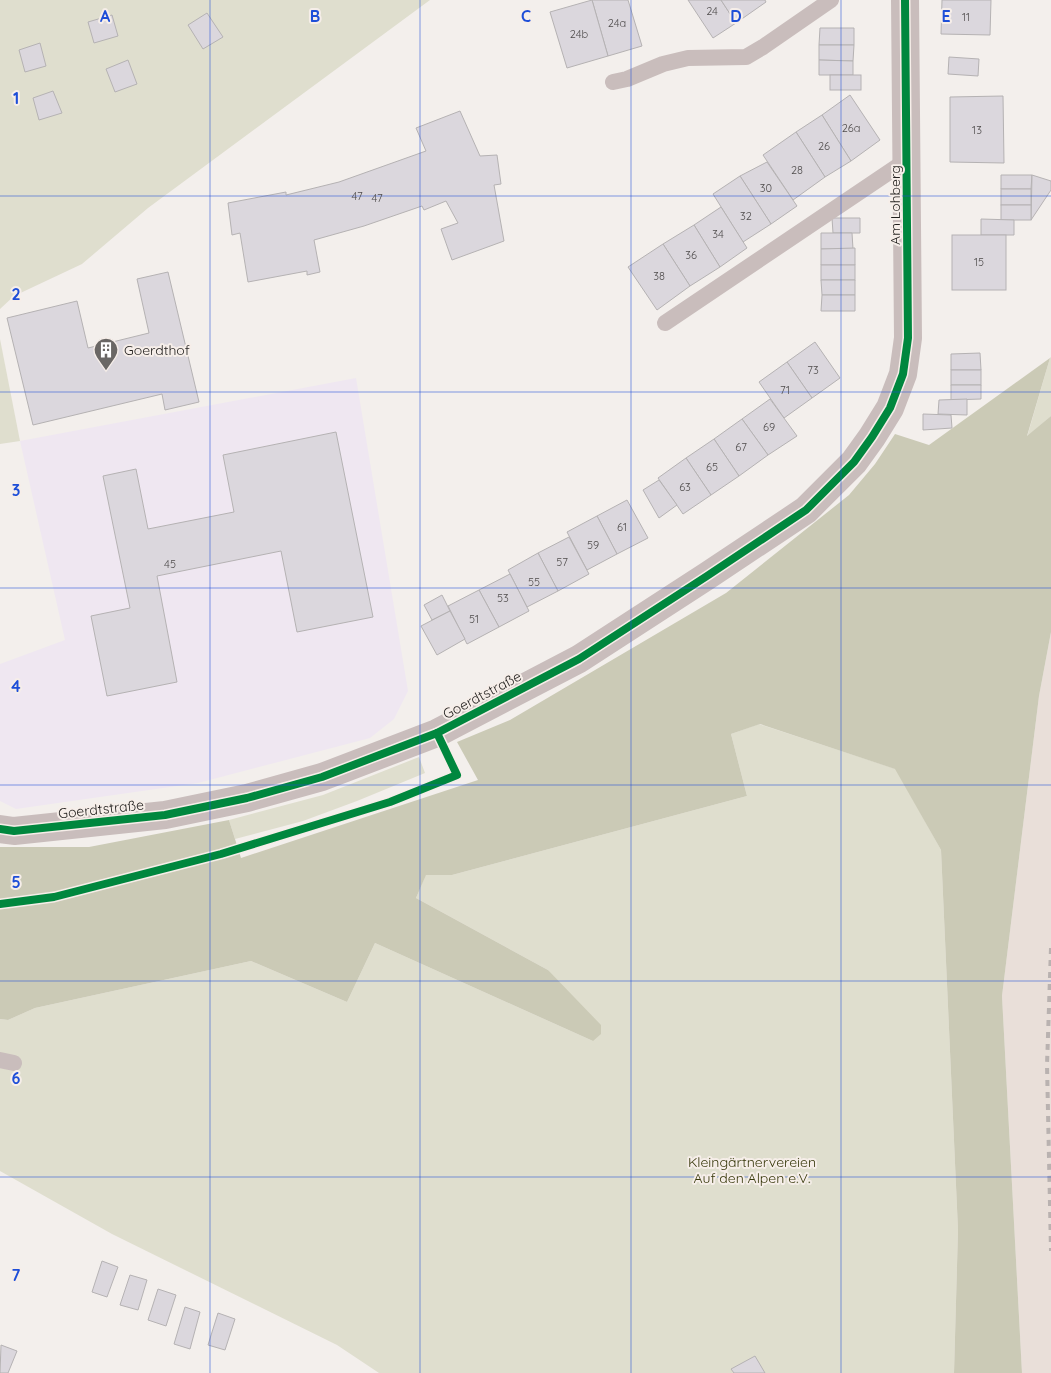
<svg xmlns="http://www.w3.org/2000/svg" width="1051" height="1373" viewBox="0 0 1051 1373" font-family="Quicksand,sans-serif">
	<rect width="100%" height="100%" fill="#f3efec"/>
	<path fill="#efe7f1" d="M356 378 408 691 394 719 370 738 198 783 16 809 0 801V664L65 640 20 441Z"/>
	<path fill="#e9dfd9" d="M1051 632V1373H1022L1002 996 1039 696Z"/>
	<g fill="#dfdece">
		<path d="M0 0H430L148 208 82 264 14 296 0 309Z"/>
		<path d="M0 339 20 441 0 444Z"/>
		<path d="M1051 357V416L1027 437 1050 358Z"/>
		<path d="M759 724 896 769 941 850 958 1230 954 1373H379L337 1345 112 1234 0 1171V1019L8 1020 35 1008 251 961 347 1002 375 943 593 1041 548 970 416 898 426 874 452 875 747 796 731 734Z"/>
		<path d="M419 757 425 773 357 801 303 821 235 839 229 820 323 795Z"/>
	</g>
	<path fill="#cbcab6" d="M1050 358 1027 436 1051 416V632L1039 696 1002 996 1022 1373H954L958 1230 941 850 895 769 760 724 731 734 747 796 452 875H426L416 898 548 970 601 1025V1034L593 1041 375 943 347 1002 251 961 35 1008 8 1020 0 1019V847H89L229 820 241 858 478 780 457 742 510 720 726 593 849 495 875 464 895 434 929 445Z"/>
	<g fill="#dbd7dd" stroke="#b5b2b3">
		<path d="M592 0H628L642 46 608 56Z"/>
		<path d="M592 0 608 56 567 68 550 12Z"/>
		<path d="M688 0H721L736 23 713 38Z"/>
		<path d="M721 0H765L766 2 736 23Z"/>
		<path d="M942 0H991L990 35 941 34Z"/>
		<path d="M207 13 223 37 203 49 188 25Z"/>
		<path d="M112 15 118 36 94 43 88 22Z"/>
		<path d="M820 28H854V45H819Z"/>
		<path d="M40 43 46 66 25 72 19 50Z"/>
		<path d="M819 45H854L853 61 819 60Z"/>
		<path d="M949 57 979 59 978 76 948 74Z"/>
		<path d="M128 60 137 84 115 92 106 69Z"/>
		<path d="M819 60 853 61V75H819Z"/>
		<rect x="830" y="75" width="31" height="15"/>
		<path d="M53 91 62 113 39 120 33 98Z"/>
		<path d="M850 95 880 140 851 161 822 115Z"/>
		<path d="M1003 96 1004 163 950 162V97Z"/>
		<path d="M460 111 480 156 497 155 501 184 494 185 504 241 452 260 441 229 458 223 446 201 424 210 422 206 364 226 314 240 320 272 307 275V271L248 282 240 233 232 235 228 203 286 192V195L339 182 426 151 416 128Z"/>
		<path d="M822 115 851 161 825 177 796 132Z"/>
		<path d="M796 132 825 177 793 200 763 155Z"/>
		<path d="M767 162 797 206 771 224 740 176Z"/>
		<path d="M1001 175H1032L1031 189H1001Z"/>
		<path d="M1032 175 1051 181V190L1031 220Z"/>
		<path d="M740 176 771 224 743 242 713 194Z"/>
		<rect x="1001" y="189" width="30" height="16"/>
		<rect x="1001" y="205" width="30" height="15"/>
		<path d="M721 207 747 248 720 267 694 225Z"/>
		<path d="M832 218H860V233H833Z"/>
		<path d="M981 219 1014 220V235H981Z"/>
		<path d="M694 225 720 267 690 286 663 244Z"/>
		<path d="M821 233H852L853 249H821Z"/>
		<rect x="952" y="235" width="54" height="55"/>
		<path d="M663 244 690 286 657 310 628 267Z"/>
		<path d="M855 248V265H821V249Z"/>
		<rect x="821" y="265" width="34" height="15"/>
		<path d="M168 272 199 402 165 410 162 394 33 425 7 318 77 301 88 348 149 333 137 279Z"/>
		<path d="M821 280H855V295H822Z"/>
		<path d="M822 295H855V311H821Z"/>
		<path d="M815 342 840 378 812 398 787 362Z"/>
		<path d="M980 353 981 370H951V354Z"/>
		<path d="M787 362 812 398 784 418 759 382Z"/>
		<rect x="951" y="370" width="30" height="15"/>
		<path d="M951 385H981V399L951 400Z"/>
		<path d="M770 399 797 436 768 455 742 419Z"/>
		<path d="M967 399V415L938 414 939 400Z"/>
		<path d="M923 414 951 415 952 428 923 430Z"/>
		<path d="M742 419 768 455 739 476 714 439Z"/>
		<path d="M336 432 373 617 297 632 281 551 157 576 177 682 107 696 91 616 130 608 103 476 136 469 148 529 234 512 223 455Z"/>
		<path d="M714 439 739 476 711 495 686 458Z"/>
		<path d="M686 458 711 495 683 514 658 478Z"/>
		<path d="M659 480 677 505 659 518 643 490Z"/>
		<path d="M627 500 648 538 617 554 597 516Z"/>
		<path d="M597 516 617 554 587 570 567 532Z"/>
		<path d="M569 537 589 574 558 591 538 553Z"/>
		<path d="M538 553 558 591 527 607 508 570Z"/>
		<path d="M510 574 529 611 499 627 479 590Z"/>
		<path d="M479 590 499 627 467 644 448 606Z"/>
		<path d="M442 595 450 611 432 620 424 605Z"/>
		<path d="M450 611 465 639 437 655 421 626Z"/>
		<path d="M102 1261 118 1267 107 1297 92 1292Z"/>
		<path d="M130 1275 147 1280 138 1310 120 1305Z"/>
		<path d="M158 1289 176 1295 166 1326 148 1320Z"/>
		<path d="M185 1307 200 1312 190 1349 174 1344Z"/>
		<path d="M218 1313 235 1319 225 1350 208 1345Z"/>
		<path d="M1 1345 17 1351 8 1373H0Z"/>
		<path d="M755 1356 765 1373H734L731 1369Z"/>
	</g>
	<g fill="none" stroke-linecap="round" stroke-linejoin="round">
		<g stroke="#c9bdbc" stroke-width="16">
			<path d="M613 82 627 79 663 64 688 58 746 57 763 47 831 0"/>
			<path d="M665 323 907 160"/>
			<path d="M0 1060 14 1063"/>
		</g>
		<path stroke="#c9bdbc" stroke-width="28" d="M0 829 14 831 165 815 247 798 322 777 437 733 579 659 707 576 806 510 854 462 872 437 890 408 903 374 908 338 905 0"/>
		<path stroke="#b9b2b0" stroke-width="4" stroke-dasharray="6 6" stroke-linecap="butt" d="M1051 948 1047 1065 1051 1251"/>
		<defs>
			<g id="cycleway">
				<path d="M0 829 14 831 165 815 247 798 322 777 437 733 579 659 707 576 806 510 854 462 872 437 890 408 903 374 908 338 905 0"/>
				<path d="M0 904 54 897 221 854 390 802 457 775 437 733"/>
			</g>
		</defs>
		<use href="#cycleway" stroke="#f6eee9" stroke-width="11"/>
		<use href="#cycleway" stroke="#00873e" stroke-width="8"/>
	</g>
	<path fill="none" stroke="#1d4ed8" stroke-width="1" stroke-opacity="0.55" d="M210 0V1373M420 0V1373M631 0V1373M841 0V1373M0 196H1051M0 392H1051M0 588H1051M0 785H1051M0 981H1051M0 1177H1051"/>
	<defs>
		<symbol id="building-pin" viewBox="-11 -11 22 30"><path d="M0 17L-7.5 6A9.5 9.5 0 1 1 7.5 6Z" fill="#6a6765" stroke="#f6eee9"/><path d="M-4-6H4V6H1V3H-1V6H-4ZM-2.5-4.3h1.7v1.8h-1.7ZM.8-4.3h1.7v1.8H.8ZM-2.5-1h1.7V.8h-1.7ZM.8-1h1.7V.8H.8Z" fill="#fff"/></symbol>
	</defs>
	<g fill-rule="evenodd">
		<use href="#building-pin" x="92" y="336" width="28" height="38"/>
	</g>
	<g text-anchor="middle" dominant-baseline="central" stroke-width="4" stroke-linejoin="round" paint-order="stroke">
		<g font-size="11" fill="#4f4c4c">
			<text x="712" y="11">24</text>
			<text x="966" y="17">11</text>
			<text x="617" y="23">24a</text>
			<text x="579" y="34">24b</text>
			<text x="851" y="128">26a</text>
			<text x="977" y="130">13</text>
			<text x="824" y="146">26</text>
			<text x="797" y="170">28</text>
			<text x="766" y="188">30</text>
			<text x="357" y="196">47</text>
			<text x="377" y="198">47</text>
			<text x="746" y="216">32</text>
			<text x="718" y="234">34</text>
			<text x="691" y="255">36</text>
			<text x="979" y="262">15</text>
			<text x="659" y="276">38</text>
			<text x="813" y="370">73</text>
			<text x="785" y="390">71</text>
			<text x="769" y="427">69</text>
			<text x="741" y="447">67</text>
			<text x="712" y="467">65</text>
			<text x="685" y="487">63</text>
			<text x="622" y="527">61</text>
			<text x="593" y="545">59</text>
			<text x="562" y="562">57</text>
			<text x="170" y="564">45</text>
			<text x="534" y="582">55</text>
			<text x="503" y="598">53</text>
			<text x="474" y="619">51</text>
		</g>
		<g font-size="14" fill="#201e1c" stroke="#f6eee9">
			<text transform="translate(895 205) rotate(-90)">Am Lohberg</text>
			<text transform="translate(482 695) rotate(-28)">Goerdtstraße</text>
			<text transform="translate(101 809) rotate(-6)">Goerdtstraße</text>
		</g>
		<g font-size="14" fill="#201e1c" stroke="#f6eee9" text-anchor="start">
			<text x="124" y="350">Goerdthof</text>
		</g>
		<g font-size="14" fill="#37380b" stroke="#f6eee9">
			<text x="752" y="1162">Kleingärtnervereien<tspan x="752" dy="16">Auf den Alpen e.V.</tspan></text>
		</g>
	</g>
	<g font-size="16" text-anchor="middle" font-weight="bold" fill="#1d4ed8" stroke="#f6eee9" stroke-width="4" stroke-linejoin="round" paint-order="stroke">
		<text x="105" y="22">A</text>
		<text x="315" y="22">B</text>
		<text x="526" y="22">C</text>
		<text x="736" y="22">D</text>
		<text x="946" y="22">E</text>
		<text x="16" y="104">1</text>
		<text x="16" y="300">2</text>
		<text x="16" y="496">3</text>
		<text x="16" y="692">4</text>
		<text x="16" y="888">5</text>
		<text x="16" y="1084">6</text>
		<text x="16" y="1281">7</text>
	</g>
</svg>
